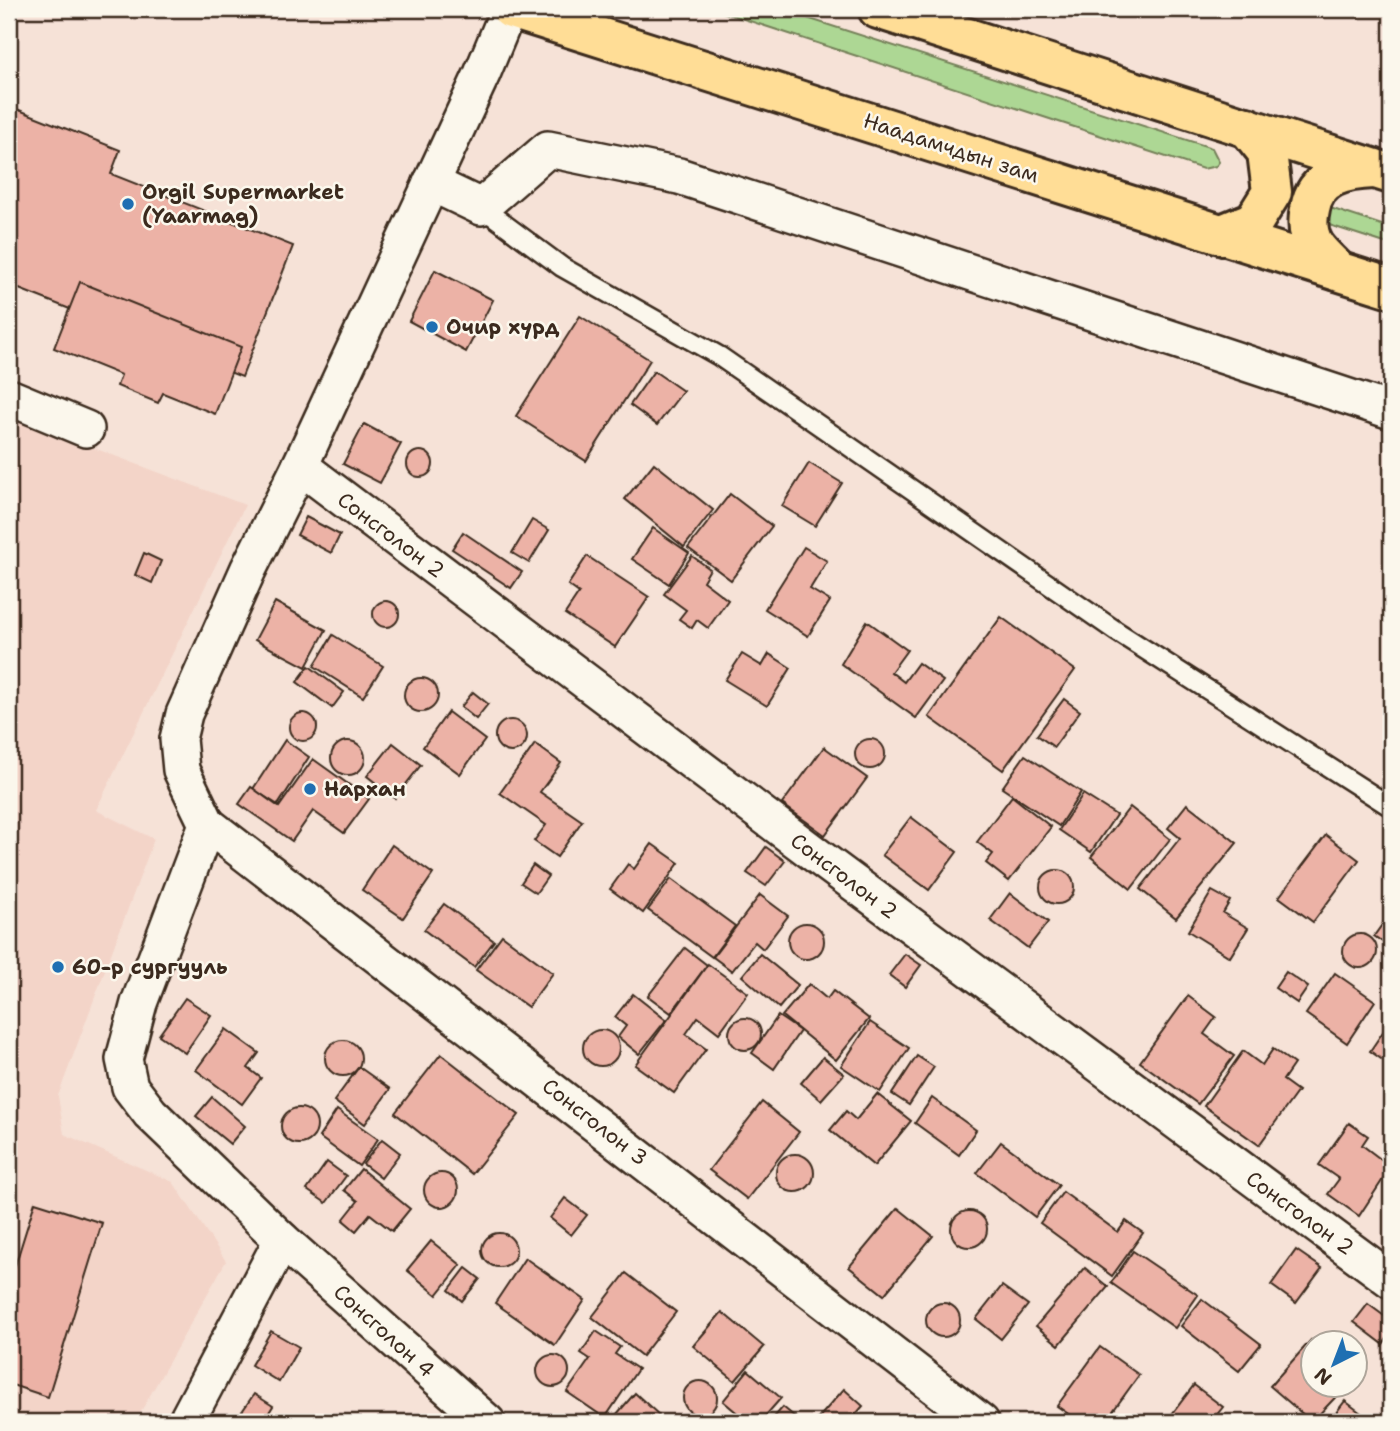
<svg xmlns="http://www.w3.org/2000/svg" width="1400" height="1431" viewBox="0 0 1400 1431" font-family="'Shantell Sans',sans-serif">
	<rect width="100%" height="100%" fill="#f6e2d7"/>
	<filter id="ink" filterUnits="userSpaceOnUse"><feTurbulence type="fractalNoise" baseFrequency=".0143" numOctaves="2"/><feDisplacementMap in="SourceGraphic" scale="14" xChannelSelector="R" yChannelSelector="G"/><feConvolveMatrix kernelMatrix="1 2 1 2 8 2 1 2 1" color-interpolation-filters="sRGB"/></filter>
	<g filter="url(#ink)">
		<path fill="#f3d4c8" d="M9 416 245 505 96 810 154 839 58 1096 64 1134 173 1182 226 1261 135 1422H9Z"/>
		<g fill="#add794" stroke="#748059" stroke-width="2">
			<path d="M713 9H779L1212 148 1219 162 1216 166 1203 169Z"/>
			<path d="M1321 205 1391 228V245L1317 221Z"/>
		</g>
		<g fill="#ecb2a6" stroke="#3b2a1e" stroke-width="2">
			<path d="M9 106 120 150 111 174 293 246 242 377 9 285Z"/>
			<path d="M435 270 493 300 466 352 409 321Z"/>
			<path d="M80 282 241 347 215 414 163 393 158 403 117 386 121 375 54 348Z"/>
			<path d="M580 316 650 360 586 461 516 416Z"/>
			<path d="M654 371 683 391 657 425 630 405Z"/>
			<path d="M364 424 401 444 380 483 343 464Z"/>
			<circle cx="420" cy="464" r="13"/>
			<path d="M654 463 713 510 684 547 625 499Z"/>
			<path d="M809 463 842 483 815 526 782 506Z"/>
			<path d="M730 494 772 526 731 580 688 548Z"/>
			<path d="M306 517 340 535 331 553 297 535Z"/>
			<path d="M532 520 549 530 529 563 512 553Z"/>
			<path d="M653 528 689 553 669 584 632 559Z"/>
			<path d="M463 532 522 572 511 588 452 549Z"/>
			<path d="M804 547 827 561 810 589 830 601 808 636 765 609Z"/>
			<path d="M144 553 161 561 152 583 135 575Z"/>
			<path d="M587 556 649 597 615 647 565 614 579 593 568 585Z"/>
			<path d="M692 556 710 569 703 581 728 600 708 628 697 620 692 628 679 619 686 610 664 594Z"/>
			<circle cx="386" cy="614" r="13"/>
			<path d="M275 602 326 630 306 667 255 640Z"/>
			<path d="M1001 617 1075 670 1003 770 929 717Z"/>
			<path d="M867 621 907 650 891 672 904 682 918 663 943 681 916 718 841 664Z"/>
			<path d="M333 635 383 666 363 697 314 666Z"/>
			<path d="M742 654 762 666 769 654 791 668 767 706 725 680Z"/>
			<path d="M309 666 344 692 332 708 297 682Z"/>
			<circle cx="421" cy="695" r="17"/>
			<path d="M473 692 488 704 476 719 461 707Z"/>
			<path d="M1064 699 1080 711 1054 747 1037 735Z"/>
			<path d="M448 712 485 740 460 774 423 747Z"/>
			<circle cx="303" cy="727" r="14"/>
			<circle cx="511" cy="736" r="16"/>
			<circle cx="870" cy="754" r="15"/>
			<path d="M285 740 309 757 278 805 253 789Z"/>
			<circle cx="348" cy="758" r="17"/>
			<path d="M393 743 421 765 395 798 367 776Z"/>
			<path d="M535 744 561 763 540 792 582 821 557 857 534 841 546 825 500 793Z"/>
			<path d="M824 747 867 778 825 835 782 804Z"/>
			<path d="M1025 755 1081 792 1059 826 1002 788Z"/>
			<path d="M313 759 369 799 344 833 313 811 292 841 239 804 251 787 279 807Z"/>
			<path d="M1083 794 1116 815 1091 852 1059 830Z"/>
			<path d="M1012 796 1051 827 1009 881 986 863 993 854 977 842Z"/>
			<path d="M1187 804 1237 843 1176 918 1140 889 1180 838 1168 828Z"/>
			<path d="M1130 807 1170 839 1131 889 1091 857Z"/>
			<path d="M911 817 957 852 929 890 882 855Z"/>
			<path d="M1326 835 1359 860 1313 922 1279 897Z"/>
			<path d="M652 844 679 863 643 913 610 889 628 864 634 869Z"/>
			<path d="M392 845 433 874 403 918 362 890Z"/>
			<path d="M766 847 785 861 766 886 747 873Z"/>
			<path d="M533 865 548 876 536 893 521 883Z"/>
			<circle cx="1057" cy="887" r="17"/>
			<path d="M671 879 735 926 712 957 648 910Z"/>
			<path d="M1212 891 1230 901 1223 913 1248 928 1230 957 1188 931Z"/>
			<path d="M1010 893 1048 922 1028 948 990 920Z"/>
			<path d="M760 895 788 916 763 949 755 942 732 971 713 957Z"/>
			<path d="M444 904 494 941 474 967 424 930Z"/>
			<path d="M1391 912V948L1374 936Z"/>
			<circle cx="806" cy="941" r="18"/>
			<circle cx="1360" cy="951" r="17"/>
			<path d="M502 935 553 973 528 1007 476 970Z"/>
			<path d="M685 948 707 965 671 1013 648 996Z"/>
			<path d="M760 954 798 985 779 1008 742 976Z"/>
			<path d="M905 954 921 965 905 987 889 975Z"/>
			<path d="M708 964 748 993 719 1033 698 1017 686 1034 706 1049 674 1093 635 1065Z"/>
			<path d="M1286 972 1308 987 1297 1003 1275 988Z"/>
			<path d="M1335 973 1375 1001 1347 1043 1306 1014Z"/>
			<path d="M809 984 827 999 833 991 869 1019 836 1060 782 1016Z"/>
			<path d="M633 994 666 1020 639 1054 618 1037 626 1026 615 1017Z"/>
			<path d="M1188 996 1216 1017 1204 1034 1234 1056 1198 1104 1140 1062Z"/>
			<path d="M185 998 211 1015 185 1053 159 1035Z"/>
			<path d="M778 1016 800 1031 774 1069 752 1053Z"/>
			<circle cx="745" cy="1034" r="16"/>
			<path d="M1391 1020V1066L1370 1051Z"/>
			<path d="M870 1022 909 1048 880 1092 841 1066Z"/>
			<path d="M226 1029 259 1053 248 1068 261 1078 242 1104 196 1070Z"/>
			<circle cx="601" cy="1048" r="18"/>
			<circle cx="343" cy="1058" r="18"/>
			<path d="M1273 1049 1294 1064 1283 1080 1298 1091 1259 1145 1204 1106 1243 1051 1262 1065Z"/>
			<path d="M441 1054 519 1115 472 1174 395 1113Z"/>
			<path d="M917 1056 934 1067 909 1105 892 1094Z"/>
			<path d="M823 1057 844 1074 821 1100 801 1083Z"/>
			<path d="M359 1067 390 1089 365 1124 334 1101Z"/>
			<path d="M877 1094 911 1121 874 1166 830 1130 846 1111 856 1120Z"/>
			<path d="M212 1097 245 1126 230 1144 196 1116Z"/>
			<path d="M932 1098 976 1130 959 1155 915 1123Z"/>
			<path d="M762 1102 799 1132 747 1199 709 1170Z"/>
			<circle cx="299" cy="1126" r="18"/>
			<path d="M337 1110 378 1139 359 1166 319 1137Z"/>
			<path d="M1349 1123 1368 1136 1362 1145 1391 1167 1359 1216 1328 1194 1339 1179 1319 1165Z"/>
			<path d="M382 1139 400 1153 381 1178 363 1164Z"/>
			<path d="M1001 1142 1059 1185 1035 1217 977 1173Z"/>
			<circle cx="795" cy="1173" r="19"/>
			<path d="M327 1162 346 1176 326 1203 307 1190Z"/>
			<path d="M361 1169 410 1209 392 1231 370 1214 356 1231 343 1220 358 1201 344 1190Z"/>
			<circle cx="441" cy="1190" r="17"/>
			<path d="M1063 1192 1118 1232 1126 1221 1143 1233 1112 1276 1040 1223Z"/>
			<path d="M565 1198 587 1215 571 1235 550 1218Z"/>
			<path d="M35 1202 102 1223 48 1397 9 1384V1285Z"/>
			<path d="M898 1208 933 1236 884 1295 849 1267Z"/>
			<circle cx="969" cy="1229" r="18"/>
			<circle cx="499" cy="1250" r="17"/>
			<path d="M431 1241 461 1265 437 1295 407 1270Z"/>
			<path d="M1296 1250 1322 1268 1296 1303 1271 1285Z"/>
			<path d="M1133 1251 1198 1295 1175 1328 1111 1283Z"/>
			<path d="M525 1258 585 1300 555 1345 495 1303Z"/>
			<path d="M466 1268 480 1279 462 1301 449 1290Z"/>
			<path d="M1085 1268 1108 1287 1059 1345 1036 1326Z"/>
			<path d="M626 1273 676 1312 642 1356 592 1317Z"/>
			<path d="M1002 1286 1028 1305 1001 1339 976 1319Z"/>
			<path d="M1202 1299 1261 1344 1239 1371 1181 1326Z"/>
			<circle cx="943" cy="1320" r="17"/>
			<path d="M1368 1304 1391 1321V1333L1383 1344 1354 1322Z"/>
			<path d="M722 1312 764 1347 735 1381 693 1346Z"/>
			<path d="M271 1331 299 1347 279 1382 251 1365Z"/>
			<path d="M596 1331 620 1347 615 1354 638 1369 605 1418 567 1392 590 1359 581 1353Z"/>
			<path d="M1311 1340 1315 1344H1312V1386H1346L1312 1422 1270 1386Z"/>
			<path d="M1100 1347 1139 1375 1105 1422H1080L1057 1406Z"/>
			<circle cx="553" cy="1371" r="16"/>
			<path d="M748 1370 781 1398 760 1422H748L723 1401Z"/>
			<circle cx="700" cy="1398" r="17"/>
			<path d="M1194 1385 1223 1407 1211 1422H1166Z"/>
			<path d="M844 1389 863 1406 849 1422H815Z"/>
			<path d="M635 1393 659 1415 652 1422H610Z"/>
			<path d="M254 1394 273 1406 263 1422H255L241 1413Z"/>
			<path d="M1345 1401 1373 1422H1329Z"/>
			<path d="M783 1407 801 1422H770Z"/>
			<path d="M297 1414 308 1415 315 1422H287Z"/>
		</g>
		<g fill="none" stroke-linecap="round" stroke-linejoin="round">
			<defs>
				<path id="service" d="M481 207 562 267 719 356 1116 631 1391 807"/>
				<g id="minor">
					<path d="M431 183 481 207 548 149 679 176 1391 411"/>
					<path d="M9 397 86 429"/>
					<path d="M300 466 828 864 1391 1280"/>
					<path d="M207 824 981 1422"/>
					<path d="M282 1240 487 1422"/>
					<path d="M186 1422 282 1240 150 1113 130 1087 124 1059 139 1003 207 824 181 770 178 739 184 714 248 570 300 466 482 74 509 9"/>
				</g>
				<g id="trunk">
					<path d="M511 9 1391 288"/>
					<path d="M878 9 1391 174"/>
					<path d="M1222 234 1254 221 1272 192 1267 152 1247 127"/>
					<path d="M1338 271C1331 263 1321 255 1315 246 1308 235 1307 222 1310 209 1315 176 1345 170 1374 169"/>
				</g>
			</defs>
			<use href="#service" stroke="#3b2a1e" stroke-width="23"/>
			<use href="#minor" stroke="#3b2a1e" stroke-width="40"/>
			<use href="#trunk" stroke="#3b2a1e" stroke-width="44"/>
			<use href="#service" stroke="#fbf7ec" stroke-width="18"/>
			<use href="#minor" stroke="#fbf7ec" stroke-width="35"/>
			<use href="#trunk" stroke="#ffdd96" stroke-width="38"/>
		</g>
	</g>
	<g fill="#1f6fb2" stroke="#fbf7ec" stroke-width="2.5">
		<circle cx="128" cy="204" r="7"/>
		<circle cx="432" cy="327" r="7"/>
		<circle cx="310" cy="789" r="7"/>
		<circle cx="58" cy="967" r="7"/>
	</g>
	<g text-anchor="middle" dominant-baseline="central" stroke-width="5" stroke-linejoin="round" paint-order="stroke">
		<g font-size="21" fill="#3b2a1e" stroke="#fbf7ec">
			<text transform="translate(951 148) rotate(18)">Наадамчдын зам</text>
			<text transform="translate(391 535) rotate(37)">Сонсголон 2</text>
			<text transform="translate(844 876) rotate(37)">Сонсголон 2</text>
			<text transform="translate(595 1122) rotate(38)">Сонсголон 3</text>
			<text transform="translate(1300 1213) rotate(36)">Сонсголон 2</text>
			<text transform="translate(384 1331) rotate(42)">Сонсголон 4</text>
		</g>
		<g font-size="21" font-weight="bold" fill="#3b2a1e" stroke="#fbf7ec" text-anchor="start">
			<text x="142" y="192">Orgil Supermarket<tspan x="142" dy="24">(Yaarmag)</tspan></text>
			<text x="446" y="327">Очир хүрд</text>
			<text x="324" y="789">Нархан</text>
			<text x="72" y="967">60-р сургууль</text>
		</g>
	</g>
	<rect width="1400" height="1431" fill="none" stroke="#fbf7ec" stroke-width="35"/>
	<rect x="18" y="18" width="1365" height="1396" fill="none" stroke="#3b2a1e" stroke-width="2.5" filter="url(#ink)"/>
	<g transform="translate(1334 1364) rotate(222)"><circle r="33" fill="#fbf7ec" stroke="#aea59a" stroke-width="2"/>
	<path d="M0-5L12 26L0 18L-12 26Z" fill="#1f6fb2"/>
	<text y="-10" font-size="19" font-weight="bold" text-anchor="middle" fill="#3b2a1e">N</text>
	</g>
</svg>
